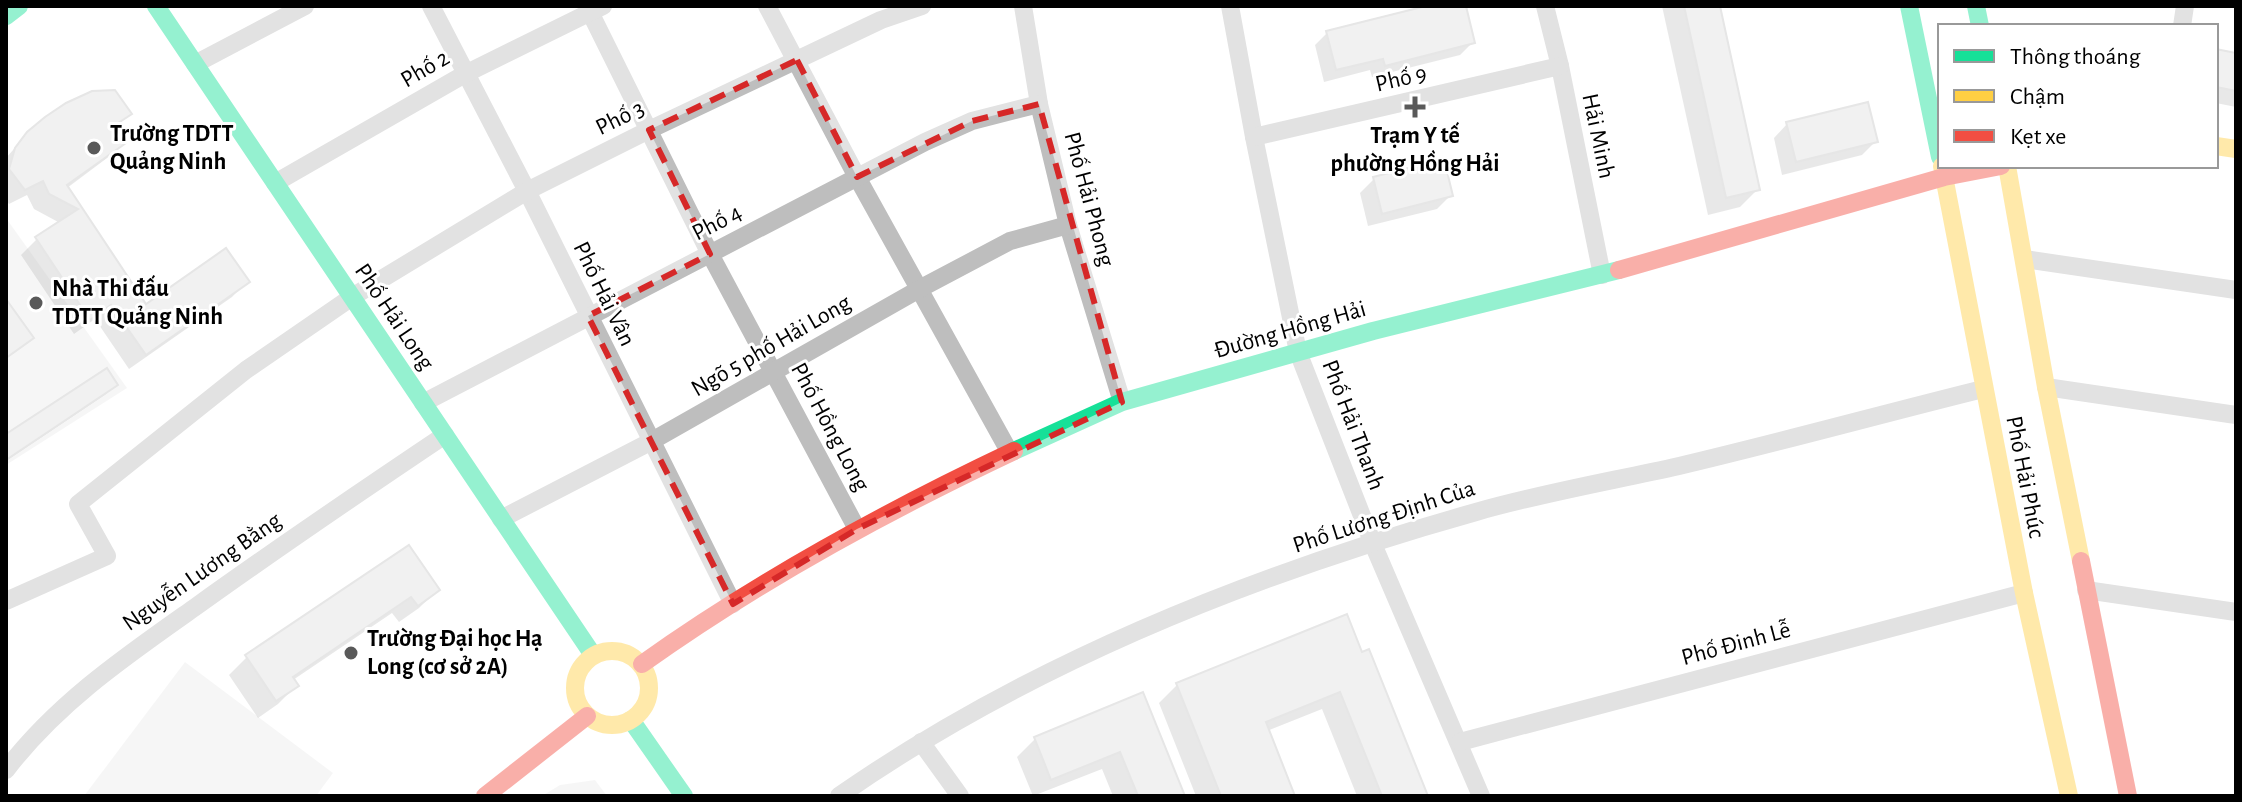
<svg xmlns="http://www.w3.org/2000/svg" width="2242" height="802" viewBox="0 0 2242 802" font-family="'Alegreya Sans',sans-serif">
	<rect width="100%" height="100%" fill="#fff"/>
	<g fill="#ececec">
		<path d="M6 218 127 388 6 465Z"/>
		<path d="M185 662 333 773 316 796H84Z"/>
		<path d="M595 780 607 796H542L560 785Z"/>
	</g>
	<g fill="#0003">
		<path d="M1435 6H1464L1472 43 1460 55 1372 77 1370 70 1324 82 1315 45 1327 33Z"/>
		<path d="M1662 6H1717L1758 189 1740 207 1708 215Z"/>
		<path d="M2216 51 2236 55V107L2216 103Z"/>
		<path d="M129 114 115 129 123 142 107 158 67 188 145 307 247 281 232 297 129 369 95 319 74 334 21 255 37 239 60 223 34 209 27 195 9 204 6 200V158L28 133Z"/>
		<path d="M1787 124 1876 141 1862 155 1782 175 1774 138Z"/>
		<path d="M1374 179 1451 195 1437 209 1368 226 1360 193Z"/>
		<path d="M115 384 106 394 6 461V437Z"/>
		<path d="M409 547 437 590 419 608 399 622 392 613 293 680 296 686 278 704 258 718 229 675 247 657Z"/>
		<path d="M1361 654 1426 796H1357L1322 709 1267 731 1293 796H1196L1159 703 1177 685Z"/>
		<path d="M1142 695 1183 796H1113L1102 769 1033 796 1017 757 1035 739Z"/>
	</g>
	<g fill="#dfdfdf" stroke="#c7c7c7" stroke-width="2">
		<path d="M1426 6H1466L1475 43 1385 66 1383 59 1336 70 1326 31Z"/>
		<path d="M1684 6H1720L1760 190 1726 198Z"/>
		<path d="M2216 49 2236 53V91L2216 87Z"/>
		<path d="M115 90 132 114 115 125 126 143 67 185 146 304 226 248 250 282 146 355 111 305 90 320 35 237 78 209 49 194 43 181 25 190 9 169 15 148 27 132 45 117 66 103 92 91Z"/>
		<path d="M1868 102 1878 142 1796 162 1786 122Z"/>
		<path d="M1444 159 1453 196 1382 214 1373 177Z"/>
		<path d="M6 299 34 338 6 358Z"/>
		<path d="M107 368 118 385 6 460V434Z"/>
		<path d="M409 545 440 590 418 606 411 597 293 677 299 686 276 701 245 655Z"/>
		<path d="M1347 614 1362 652 1369 649 1428 796H1382L1340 692 1266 722 1295 796H1221L1176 683Z"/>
		<path d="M1143 692 1185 796H1138L1120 752 1051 780 1034 737Z"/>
	</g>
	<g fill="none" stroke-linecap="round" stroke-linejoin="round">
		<g stroke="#bebebe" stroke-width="18">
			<path d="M431 6 527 191 733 604"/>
			<path d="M587 6 710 254 857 529"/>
			<path d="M767 6 857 177 1010 453"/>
			<path d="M1023 6 1039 104 1068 225 1122 402"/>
			<path d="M1230 6 1254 137 1298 352 1373 544 1481 796"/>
			<path d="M1545 6 1560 66 1602 275"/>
			<path d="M2182 26 2185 6"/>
			<path d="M195 64 305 6"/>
			<path d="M1254 137 1560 66"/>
			<path d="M275 183 465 74 603 6"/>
			<path d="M2024 259 2236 290"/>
			<path d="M2046 387 2236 415"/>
			<path d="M423 403 925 142 972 121 1039 104"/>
			<path d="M501 519 650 442 923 287 1010 241 1068 225"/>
			<path d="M2086 590 2236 612"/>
			<path d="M6 601 107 556 78 504 246 370 352 297 527 191 649 130 881 20 922 6"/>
			<path d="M921 742 960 796"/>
			<path d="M1460 742 2024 593"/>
			<path d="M6 770C57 703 126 656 194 608 276 549 360 492 445 435"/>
			<path d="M839 796C1028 664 1254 574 1476 512 1542 493 1612 481 1679 466 1781 442 1882 414 1983 389"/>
		</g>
		<g stroke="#16e098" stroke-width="18">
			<path d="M156 6 593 655"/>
			<path d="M1909 6 1940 157"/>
			<path d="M1976 6 1980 26"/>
			<path d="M6 16 19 6"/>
			<path d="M1014 451 1122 402 1373 331 1619 270"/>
			<path d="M631 720 684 796"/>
		</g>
		<g stroke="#ffcf43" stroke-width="18">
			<path d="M2216 146 2236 149"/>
			<path d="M1942 166 2024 593 2069 796"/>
			<path d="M2007 166 2046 387 2081 561"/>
			<circle cx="612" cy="688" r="37"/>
		</g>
		<g stroke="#f24e42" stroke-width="18">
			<path d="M1619 270 1944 177 2001 166"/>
			<path d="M2081 561 2128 796"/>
			<path d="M642 664C758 581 885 512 1014 451"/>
			<path d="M485 796 587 716"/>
		</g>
	</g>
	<path d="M0 0H2242V802H0ZM797 60 857 177 972 121 1039 104 1122 402 857 529 733 604 588 316 710 254 649 130Z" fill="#fff" fill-opacity=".55" fill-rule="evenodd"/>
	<path fill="none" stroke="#d62828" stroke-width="6" stroke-dasharray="16 10" stroke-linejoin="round" d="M797 60 857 177 972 121 1039 104 1122 402 857 529 733 604 588 316 710 254 649 130Z"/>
	<g fill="#595959" stroke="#fff" stroke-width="3">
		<path d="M1411 95h8v8h8v8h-8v8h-8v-8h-8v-8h8z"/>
		<circle cx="94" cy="148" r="8"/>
		<circle cx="36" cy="303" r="8"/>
		<circle cx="351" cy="653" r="8"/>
	</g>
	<g text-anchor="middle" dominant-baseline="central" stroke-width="6" stroke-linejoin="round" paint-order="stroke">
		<g font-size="24" fill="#000" stroke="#fff">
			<text transform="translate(425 69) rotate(-30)">Phố 2</text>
			<text transform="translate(1401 79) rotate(-13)">Phố 9</text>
			<text transform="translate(620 118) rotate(-26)">Phố 3</text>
			<text transform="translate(1598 136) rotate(78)">Hải Minh</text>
			<text transform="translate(1089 199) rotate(75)">Phố Hải Phong</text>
			<text transform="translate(717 223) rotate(-27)">Phố 4</text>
			<text transform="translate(604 294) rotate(64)">Phố Hải Vân</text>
			<text transform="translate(394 317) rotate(56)">Phố Hải Long</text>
			<text transform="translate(1290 330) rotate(-16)">Đường Hồng Hải</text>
			<text transform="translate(771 346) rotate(-30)">Ngõ 5 phố Hải Long</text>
			<text transform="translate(1353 425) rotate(69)">Phố Hải Thanh</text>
			<text transform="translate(830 427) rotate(62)">Phố Hồng Long</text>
			<text transform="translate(2025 477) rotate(79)">Phố Hải Phúc</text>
			<text transform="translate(1384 517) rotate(-18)">Phố Lương Định Của</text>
			<text transform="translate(202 572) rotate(-35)">Nguyễn Lương Bằng</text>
			<text transform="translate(1736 644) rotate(-15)">Phố Đinh Lễ</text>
		</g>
		<g font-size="24" font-weight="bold" fill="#000" stroke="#fff" text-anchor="start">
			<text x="110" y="134">Trường TDTT<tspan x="110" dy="28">Quảng Ninh</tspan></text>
			<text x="1415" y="136" text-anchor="middle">Trạm Y tế<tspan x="1415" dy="28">phường Hồng Hải</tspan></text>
			<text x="52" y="289">Nhà Thi đấu<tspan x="52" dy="28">TDTT Quảng Ninh</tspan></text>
			<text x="367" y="639">Trường Đại học Hạ<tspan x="367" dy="28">Long (cơ sở 2A)</tspan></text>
		</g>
	</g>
	<rect width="2242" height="802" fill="none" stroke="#000000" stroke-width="16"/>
	<rect x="1938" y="24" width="280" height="144" fill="#ffffff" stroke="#999999" stroke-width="2"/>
	<rect x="1954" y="50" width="40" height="12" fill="#16e098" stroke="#999999" stroke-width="2"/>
	<text x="2010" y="64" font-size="24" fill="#000000">Thông thoáng</text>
	<rect x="1954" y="90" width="40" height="12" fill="#ffcf43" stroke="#999999" stroke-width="2"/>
	<text x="2010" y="104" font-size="24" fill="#000000">Chậm</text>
	<rect x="1954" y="130" width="40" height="12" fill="#f24e42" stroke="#999999" stroke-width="2"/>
	<text x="2010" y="144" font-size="24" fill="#000000">Kẹt xe</text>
</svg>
